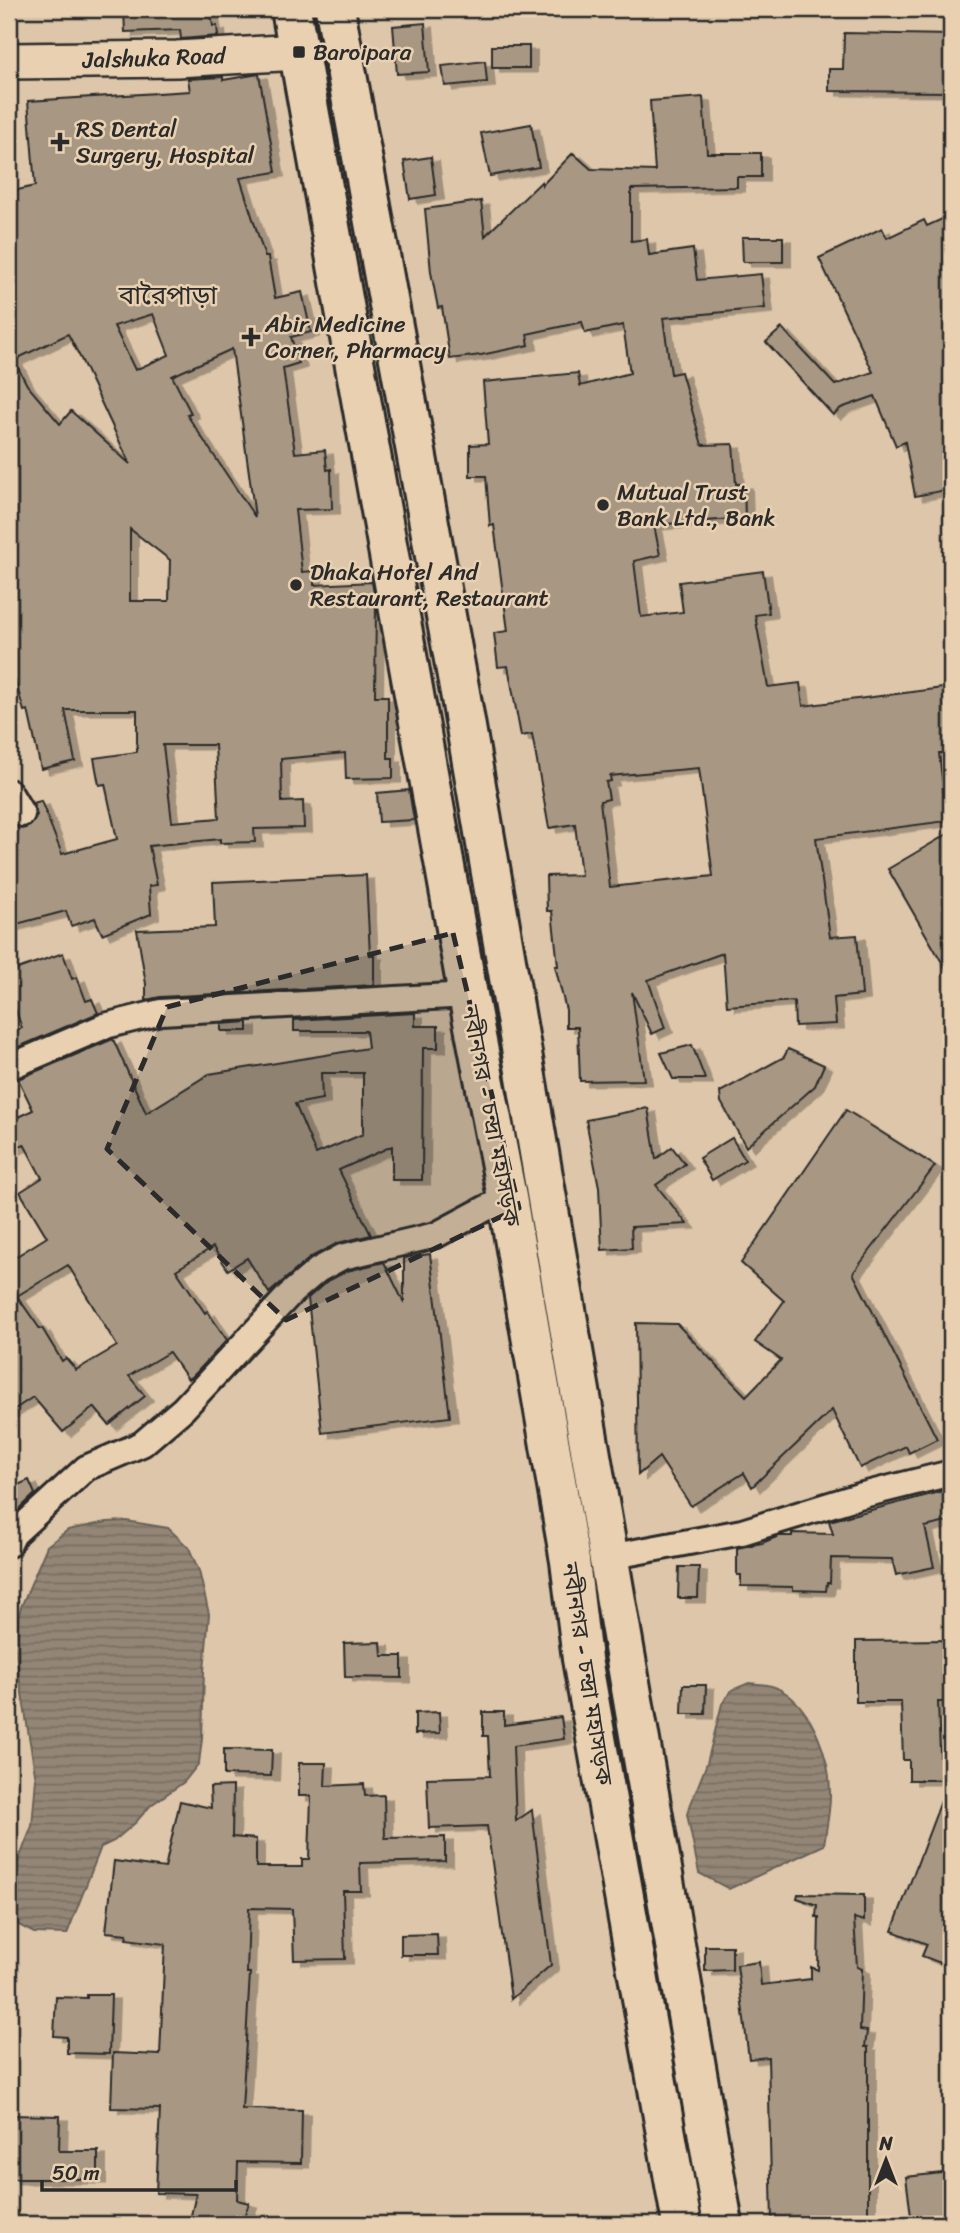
<svg xmlns="http://www.w3.org/2000/svg" width="960" height="2233" viewBox="0 0 960 2233" font-family="Sriracha,'Noto Sans Bengali',sans-serif">
	<defs>
		<pattern id="water-rules" width="6" height="5" patternUnits="userSpaceOnUse" patternTransform="scale(1.75)"><rect width="6" height="5" fill="#938676"/><path d="M0 2.5h6" fill="none" stroke="#786e61"/></pattern>
		<filter id="shadow"><feDropShadow dx="8" dy="4.5" stdDeviation="0" flood-color="#0004"/></filter>
	</defs>
	<rect width="100%" height="100%" fill="#ddc6a9"/>
	<filter id="ink" filterUnits="userSpaceOnUse"><feTurbulence type="fractalNoise" baseFrequency=".0143" numOctaves="2"/><feDisplacementMap in="SourceGraphic" scale="14" xChannelSelector="R" yChannelSelector="G"/><feConvolveMatrix kernelMatrix="1 2 1 2 8 2 1 2 1" color-interpolation-filters="sRGB"/></filter>
	<g filter="url(#ink)">
		<g fill="url(#water-rules)" stroke="#696258" stroke-width="2">
			<path d="M126 1521 168 1528 189 1548 199 1571 209 1614 204 1671 202 1739 199 1763 184 1782 151 1805 135 1823 114 1841 101 1847 67 1934 34 1933 9 1920V1885L32 1826 36 1779 13 1638 21 1607 47 1546 68 1530 107 1522Z"/>
			<path d="M749 1683C760 1684 771 1684 781 1690 813 1708 831 1761 830 1796 830 1812 826 1829 824 1845L729 1889 699 1873 687 1814 707 1763 722 1704 732 1690Z"/>
		</g>
		<g fill="#a89883" stroke="#2b2b2b" stroke-width="2" fill-rule="evenodd" filter="url(#shadow)">
			<path d="M124 9H210L213 26H217L218 36 181 39 180 30 125 32Z"/>
			<path d="M425 23 429 72 397 74 393 26Z"/>
			<path d="M844 33 951 35V92L829 91V69H843Z"/>
			<rect x="492" y="46" width="37" height="22"/>
			<path d="M485 61 487 82 445 86 442 66Z"/>
			<path d="M259 74 276 172 240 178 265 257H268L275 298 302 292 311 332 291 337 299 363 283 368 295 453 325 450 327 470 331 469 332 509 295 510 302 572 314 571V585L372 582 376 604 375 696H388V758H393V778L346 779 345 753 281 759 282 802 303 801 304 828 254 829 255 842 220 843V839L149 846 157 885 149 886 151 914 102 934 95 918 71 926 66 911 9 926V821L15 827 23 829 30 826 37 815 33 803 41 801 62 854 117 839 105 784 99 785 94 758 137 752V710H65L75 761 41 769 28 710 24 711 13 673 9 675V192L35 186 28 101 190 91 188 79 223 77V80ZM153 314 169 355 135 370 114 326ZM68 334 81 359 130 464 71 411 60 424 27 385 14 360ZM232 349 255 517 187 415 191 413 172 376ZM130 529 170 560 169 601H130ZM163 745H215L219 818 172 822Z"/>
			<path d="M703 97 707 153H761V177H737V187L631 189V241L647 239 649 255 693 249 697 280 761 274 765 308 663 318 671 374 681 372 702 445 733 444 736 484H744L745 518 654 525 660 555 634 561 641 617 683 612 679 582 763 571 769 613 755 615 768 687 800 683 803 706 951 687V753H939L947 821 816 838 830 937 857 935 862 995 834 998 836 1024 795 1026 794 1001 727 1006 723 953 648 980 665 1028 652 1034 632 992 644 1080 580 1081 578 1027H566V1010L555 966H558L552 911H547L546 876 581 875 575 824 549 828 532 734 521 736 508 666 498 667 494 633 508 631 494 525 490 526 486 476H470V445L488 444 483 382 578 373 580 386 630 373 623 325 585 333 582 322 527 334 529 345 481 355 450 359 442 307 438 308 431 272 425 209 481 201 485 236 542 181V185L573 153 591 169 655 171 650 101ZM699 768 713 876 610 887 600 801 609 799 606 782 611 781 610 776Z"/>
			<path d="M531 124 539 167 490 176 481 133Z"/>
			<path d="M431 157 436 195 410 199 404 161Z"/>
			<path d="M951 215V489L915 496 905 442 896 446 875 396 841 408 833 415 766 342 782 328 835 385 873 372 819 258 882 228 887 238 924 220 927 226Z"/>
			<path d="M742 237H783V262H743Z"/>
			<path d="M409 790 414 820 379 822 377 793Z"/>
			<path d="M951 832V978L888 869Z"/>
			<path d="M366 875 370 955H374V985L160 997 146 1000V984L137 930 215 927 213 882Z"/>
			<path d="M63 953 72 979 77 977 86 1001 92 999 98 1013 9 1051V1033L22 1028 9 992V972Z"/>
			<path d="M415 1013V1026H438V1048H423L422 1180H392V1146L339 1170 371 1235 338 1243 311 1257 269 1293 247 1258 228 1270 213 1247 176 1270 205 1313 207 1311 227 1340 195 1374 188 1379 169 1352 129 1376 145 1396 109 1425 94 1407 63 1432 33 1397 9 1413V1261L47 1237 20 1192 42 1178 24 1144 9 1151V1121L33 1110 18 1079 113 1039 146 1113 209 1074 368 1048 366 1031H294V1020ZM321 1073H363V1134L316 1154 295 1104 322 1099ZM68 1265 117 1346 76 1370 66 1358 62 1361 42 1328 40 1329 17 1296Z"/>
			<path d="M248 1022V1031H221V1024Z"/>
			<path d="M692 1045 705 1079H673L661 1053Z"/>
			<path d="M788 1049 824 1065 815 1086 746 1147 721 1102 720 1092 784 1057Z"/>
			<path d="M648 1108 656 1159 672 1147 685 1164 656 1185 687 1224 631 1227 632 1248 602 1250 599 1187 586 1120Z"/>
			<path d="M846 1110 935 1166 853 1273 937 1439 909 1453 906 1446 860 1468 832 1410 752 1487 744 1473 691 1506 659 1457 638 1475 636 1323 677 1324 746 1396 781 1360 755 1342 784 1301 741 1263Z"/>
			<path d="M732 1138 745 1160 712 1180 699 1158Z"/>
			<path d="M430 1254 450 1417 322 1433 308 1298 326 1282 347 1271 384 1262 404 1303V1258Z"/>
			<path d="M29 1480 35 1494 9 1519V1489Z"/>
			<path d="M951 1489V1521L925 1527 934 1567 896 1575 892 1559 831 1558 830 1583H827L826 1591 793 1590V1587L741 1586V1575H737V1548L762 1543 779 1536H792V1533L833 1534 829 1521Z"/>
			<path d="M679 1567H699L698 1598H678Z"/>
			<path d="M951 1640V1702H938L941 1780H909V1760H903L901 1702H856V1641Z"/>
			<path d="M381 1642 382 1656H402V1678L345 1677 344 1643Z"/>
			<path d="M683 1685H706L705 1714H682Z"/>
			<path d="M439 1712 440 1733 415 1734V1713Z"/>
			<path d="M483 1712H504V1725L561 1717 564 1739 513 1746 516 1821 532 1810 551 1965 511 1999 487 1826 429 1828 427 1778 490 1776 488 1736H483Z"/>
			<path d="M224 1749 272 1750 271 1776 224 1775Z"/>
			<path d="M299 1763H326L325 1786 364 1784 365 1796 384 1795 385 1838 445 1837V1861L360 1863 361 1891H343L345 1959 294 1960 292 1909 249 1908 247 1973H250L242 2109 302 2110 301 2163 238 2162 237 2200 249 2203 242 2224H189L196 2194 156 2193 160 2109 111 2108 113 2053 160 2055 165 1944 126 1939 127 1934 106 1932 114 1861 165 1868 180 1801 211 1808 210 1787 233 1786 232 1837 256 1839V1867H302V1859H309L311 1796H299Z"/>
			<path d="M949 1780H951V1967L922 1956 927 1944 892 1931Z"/>
			<path d="M798 1894 864 1895V1921L854 1918 857 1967 862 1969 860 2030 867 2031 865 2047H868V2224L772 2222 768 2057 749 2059 737 1965 759 1962 761 1985 811 1979V1967L818 1970 819 1917H816L817 1905 797 1898Z"/>
			<path d="M437 1934 438 1955H401V1935Z"/>
			<path d="M705 1946H732V1970L705 1971Z"/>
			<path d="M87 1995H111L109 2054 67 2053V2037L54 2036 56 1997 87 1998Z"/>
			<path d="M9 2115 60 2116 59 2151H98V2179H10Z"/>
			<path d="M951 2172V2222L912 2224 906 2177Z"/>
		</g>
		<g fill="none" stroke-linecap="round" stroke-linejoin="round">
			<defs>
				<g id="street">
					<path d="M9 792 22 814"/>
					<path d="M9 1067 105 1026 161 1012 468 995"/>
					<path d="M9 1544 14 1534 86 1468 142 1444 183 1409 290 1294 318 1270 342 1257 436 1235 507 1197"/>
					<path d="M609 1557 742 1532 859 1496 951 1473"/>
				</g>
				<path id="secondary" d="M9 61 177 59 299 52"/>
				<g id="highway">
					<path d="M291 9 468 995 507 1197 570 1561 582 1659 682 2224"/>
					<path d="M335 9 461 698 723 2224"/>
				</g>
			</defs>
			<use href="#street" stroke="#2b2b2b" stroke-width="30"/>
			<use href="#secondary" stroke="#2b2b2b" stroke-width="40"/>
			<use href="#highway" stroke="#2b2b2b" stroke-width="44"/>
			<use href="#street" stroke="#e8d0b1" stroke-width="24"/>
			<use href="#secondary" stroke="#e8d0b1" stroke-width="35"/>
			<use href="#highway" stroke="#e8d0b1" stroke-width="38"/>
		</g>
	</g>
	<path fill="#2b2b2b" fill-opacity="0.2" stroke="#2b2b2b" stroke-width="5" stroke-dasharray="14 9" stroke-linejoin="round" d="M453 933 519 1208 286 1320 107 1149 167 1007Z"/>
	<g fill="#2b2b2b" stroke="#e8d0b1" stroke-width="2.5">
		<rect x="292" y="45" width="14" height="14" rx="3.5"/>
		<path d="M56.5 131.5h7v7h7v7h-7v7h-7v-7h-7v-7h7z"/>
		<path d="M247.5 326.5h7v7h7v7h-7v7h-7v-7h-7v-7h7z"/>
		<circle cx="603" cy="505" r="7"/>
		<circle cx="296" cy="585" r="7"/>
	</g>
	<g text-anchor="middle" dominant-baseline="central" stroke-width="5" stroke-linejoin="round" paint-order="stroke">
		<g font-size="23" fill="#2b2b2b" stroke="#e8d0b1" text-anchor="start">
			<text x="313" y="52">Baroipara</text>
			<text x="76" y="129">RS Dental<tspan x="76" dy="26">Surgery, Hospital</tspan></text>
			<text x="265" y="324">Abir Medicine<tspan x="265" dy="26">Corner, Pharmacy</tspan></text>
			<text x="617" y="492">Mutual Trust<tspan x="617" dy="26">Bank Ltd., Bank</tspan></text>
			<text x="310" y="572">Dhaka Hotel And<tspan x="310" dy="26">Restaurant, Restaurant</tspan></text>
		</g>
		<g font-size="23" fill="#2b2b2b" stroke="#e8d0b1">
			<text transform="translate(154 58) rotate(-2)">Jalshuka Road</text>
			<text transform="translate(491 1116) rotate(79)">নবীনগর - চন্দ্রা মহাসড়ক</text>
			<text transform="translate(587 1674) rotate(81)">নবীনগর - চন্দ্রা মহাসড়ক</text>
		</g>
		<g font-size="26" fill="#2b2b2b" stroke="#e8d0b1">
			<text x="168" y="295">বারৈপাড়া</text>
		</g>
	</g>
	<rect width="960" height="2233" fill="none" stroke="#e8d0b1" stroke-width="35"/>
	<rect x="18" y="18" width="925" height="2198" fill="none" stroke="#2b2b2b" stroke-width="2.5" filter="url(#ink)"/>
	<g transform="translate(886 2160)" stroke="#e8d0b1" stroke-width="5" paint-order="stroke">
	<path d="M0-5L12 26L0 18L-12 26Z" fill="#2b2b2b"/>
	<text y="-10" font-size="19" font-weight="bold" text-anchor="middle" fill="#2b2b2b">N</text>
	</g>
	<path d="M42 2180v10h194v-10" fill="none" stroke="#2b2b2b" stroke-width="3.5"/>
	<text x="52" y="2180" font-size="21" fill="#2b2b2b" stroke="#e8d0b1" stroke-width="5" paint-order="stroke">50 m</text>
</svg>
